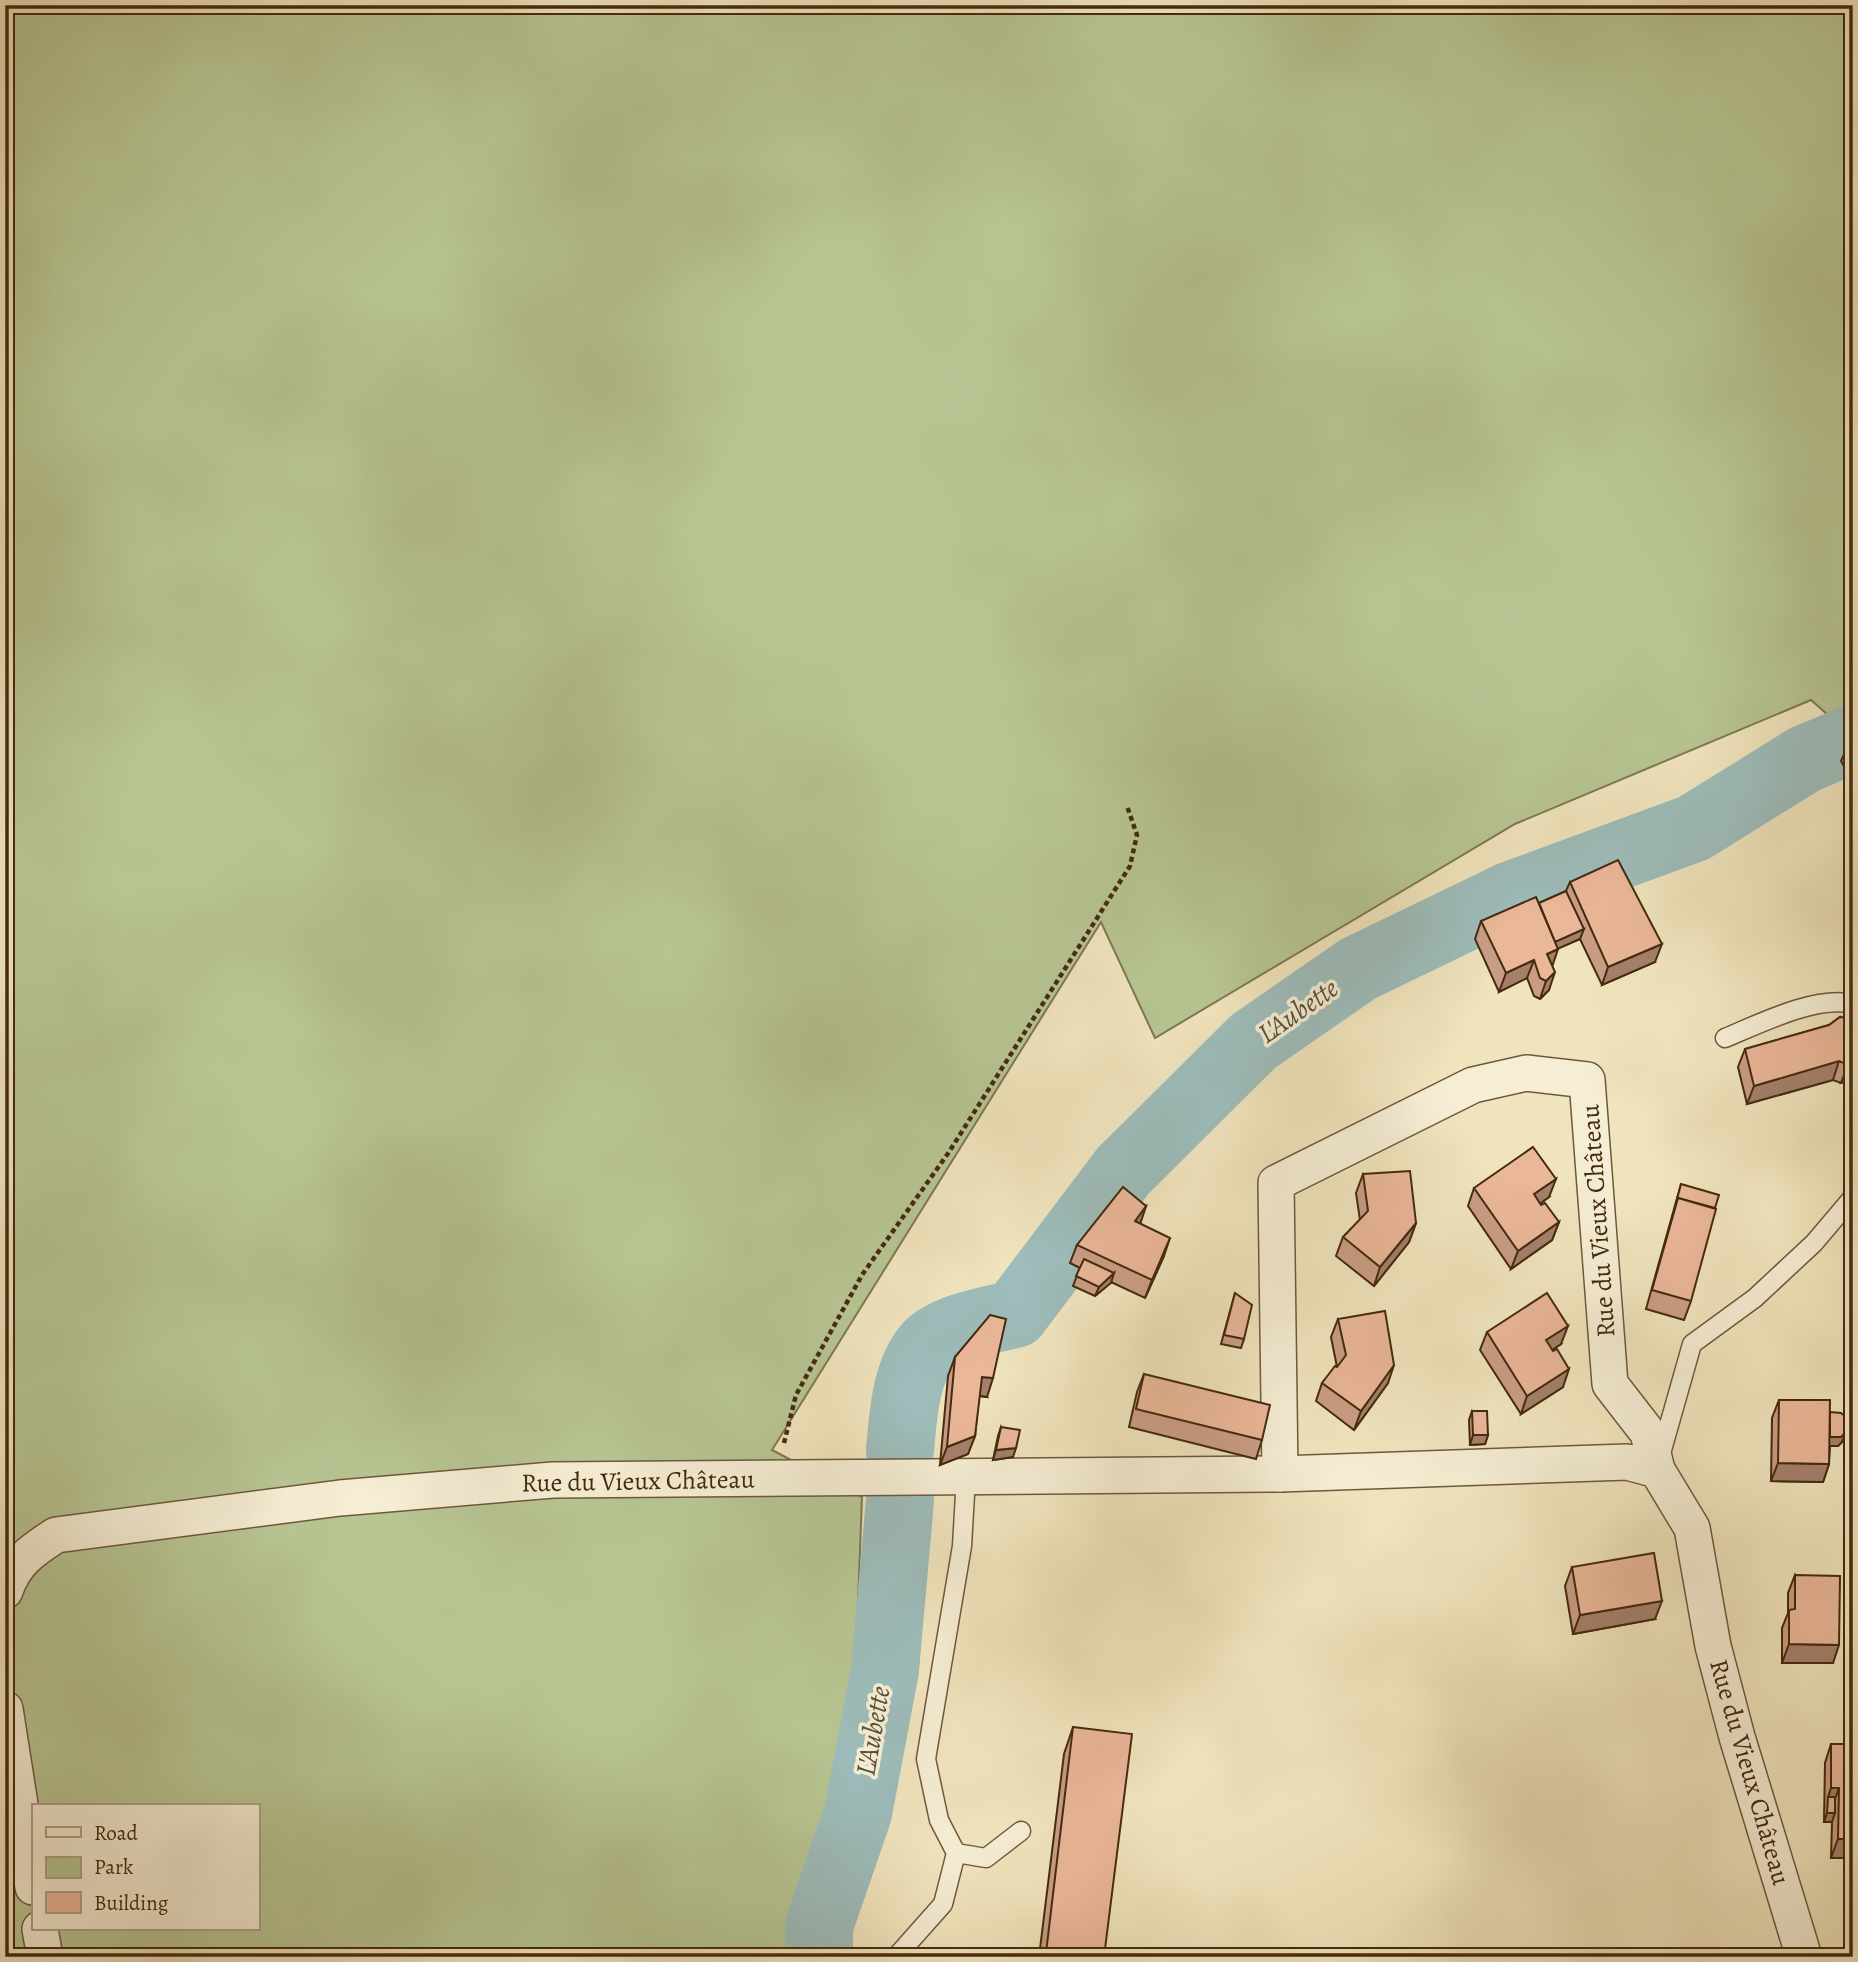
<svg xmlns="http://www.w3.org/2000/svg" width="1858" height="1962" viewBox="0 0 1858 1962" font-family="Alegreya,serif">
	<rect width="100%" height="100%" fill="#f0e4bd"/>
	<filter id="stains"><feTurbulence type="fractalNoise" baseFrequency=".00286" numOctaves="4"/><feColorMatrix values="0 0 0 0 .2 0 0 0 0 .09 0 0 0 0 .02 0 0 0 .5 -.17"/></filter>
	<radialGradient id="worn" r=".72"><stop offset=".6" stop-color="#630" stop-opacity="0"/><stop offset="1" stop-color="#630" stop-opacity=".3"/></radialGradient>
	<path fill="#b7c593" stroke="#7e7851" stroke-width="2" fill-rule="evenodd" d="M5 5H1853V737L1811 700 1515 824 1155 1038 1101 922 772 1450 862 1497 855 1683 809 1957H5ZM33 1806H257V1929H33Z"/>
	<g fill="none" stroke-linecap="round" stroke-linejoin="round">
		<g stroke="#9dbcba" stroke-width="68">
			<path d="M900 1450C903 1418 905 1372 928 1346 946 1327 990 1320 1015 1314L1123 1171 1254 1041 1358 969 1509 896 1694 828 1805 759 1853 739"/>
			<path d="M819 1957V1926L858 1813 885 1670 900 1500"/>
		</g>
		<defs>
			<g id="service">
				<path d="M1725 1038C1759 1024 1816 995 1853 1004"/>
				<path d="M1660 1457 1692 1344 1755 1298 1814 1243 1853 1197"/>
				<path d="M956 1853 986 1858 1021 1831"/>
				<path d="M896 1957 943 1904 956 1853 939 1820 926 1759 962 1546 966 1477"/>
			</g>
			<g id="minor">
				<path d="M1280 1474 1276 1183 1473 1085 1526 1073 1587 1080 1610 1384 1648 1433 1657 1470"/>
				<path d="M5 1591C14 1563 31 1551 56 1535L340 1498 553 1480 1280 1474 1627 1462 1657 1470 1692 1528 1713 1646 1737 1737 1804 1957"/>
				<path d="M5 1709 33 1887"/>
				<path d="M40 1929 45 1957"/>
			</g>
		</defs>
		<use href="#service" stroke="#6f583a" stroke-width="21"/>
		<use href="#minor" stroke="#6f583a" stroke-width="38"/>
		<path stroke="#442a0f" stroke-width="4.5" stroke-dasharray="5 3.5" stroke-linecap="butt" d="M784 1443 796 1395 862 1275 949 1152 1130 866 1137 835 1127 806"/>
		<use href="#service" stroke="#f5edd4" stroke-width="18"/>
		<use href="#minor" stroke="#f5edd4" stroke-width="35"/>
	</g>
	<g fill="#c99d84" stroke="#442a0f" stroke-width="2">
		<path d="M1853 748V782L1841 761 1845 752Z"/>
		<path d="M1570 882 1655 962 1602 985 1580 939 1558 948 1552 965 1549 990 1540 999 1534 996 1527 978 1499 992 1475 939 1481 921 1539 903 1566 891Z"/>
		<path d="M1840 1017 1853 1079 1841 1083 1833 1080 1747 1104 1738 1067 1745 1049 1829 1025Z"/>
		<path d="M1363 1174 1416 1223 1409 1242 1374 1286 1336 1256 1343 1237 1360 1220 1356 1193Z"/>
		<path d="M1681 1184 1691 1301 1684 1320 1646 1309Z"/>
		<path d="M1474 1188 1549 1197 1540 1203 1559 1222 1552 1240 1511 1269 1468 1206Z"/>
		<path d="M1146 1206 1140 1224 1164 1256 1145 1298 1111 1282 1095 1296 1073 1286 1080 1268 1070 1263 1077 1245Z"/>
		<path d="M1235 1293 1244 1339 1241 1348 1221 1344Z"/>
		<path d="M1338 1319 1388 1383 1354 1430 1316 1401 1322 1383 1337 1367 1331 1337Z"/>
		<path d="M1487 1332 1561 1344 1552 1350 1563 1387 1521 1414 1480 1350Z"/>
		<path d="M955 1357 987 1397 979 1396 975 1436 968 1454 940 1465 948 1376Z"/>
		<path d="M1144 1374 1262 1440 1256 1459 1129 1427 1137 1392Z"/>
		<path d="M1779 1400 1830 1412 1842 1442 1838 1446H1830L1829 1464 1823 1482 1771 1481 1772 1418Z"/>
		<path d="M1472 1411 1488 1435 1485 1444 1470 1445 1469 1420Z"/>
		<path d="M1001 1427 1013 1457 993 1460 998 1436Z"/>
		<path d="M1572 1567 1655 1619 1573 1634 1565 1586Z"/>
		<path d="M1795 1575 1833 1663H1782V1628L1788 1613V1593Z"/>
		<path d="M1073 1727 1104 1957H1039L1064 1754Z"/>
		<path d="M1831 1744H1853V1858H1831L1832 1822H1824L1825 1763Z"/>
	</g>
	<g fill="#a4806b" stroke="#442a0f" stroke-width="2">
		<path d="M1584 929 1580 939 1546 954 1549 944Z"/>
		<path d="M1662 944 1655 962 1602 985 1608 967Z"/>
		<path d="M1558 949 1552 967 1547 954Z"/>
		<path d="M1534 960 1527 978 1499 992 1506 973Z"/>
		<path d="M1555 972 1549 990 1540 999 1546 981Z"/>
		<path d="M1839 1061 1833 1080 1747 1104 1754 1086Z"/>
		<path d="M1853 1063V1079L1841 1083 1848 1065Z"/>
		<path d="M1556 1179 1549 1197 1534 1208V1194Z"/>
		<path d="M1146 1206 1140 1224 1135 1221Z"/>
		<path d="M1559 1222 1552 1240 1511 1269 1518 1251Z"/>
		<path d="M1416 1223 1409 1242 1374 1286 1380 1267Z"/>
		<path d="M1170 1238 1164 1256 1145 1298 1152 1280Z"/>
		<path d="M1114 1273 1111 1283 1095 1296 1099 1287Z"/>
		<path d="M1568 1326 1561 1344 1546 1354V1340Z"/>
		<path d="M1394 1365 1388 1383 1354 1430 1361 1411Z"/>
		<path d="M1569 1369 1563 1387 1521 1414 1527 1396Z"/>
		<path d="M982 1377 993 1378 987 1397 975 1395Z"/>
		<path d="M1846 1432 1842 1442 1838 1446H1823L1827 1437Z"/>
		<path d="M1473 1435H1488L1485 1444 1470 1445Z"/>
		<path d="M975 1436 968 1454 940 1465 947 1447Z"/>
		<path d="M1016 1448 1013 1457 993 1460 996 1450Z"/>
		<path d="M1778 1463 1829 1464 1823 1482 1771 1481Z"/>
		<path d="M1662 1601 1655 1619 1573 1634 1580 1615Z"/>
		<path d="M1789 1644 1839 1645 1833 1663H1782Z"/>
		<path d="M1831 1788H1839L1832 1807 1828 1797Z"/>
		<path d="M1827 1813H1835L1832 1822H1824Z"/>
		<path d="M1838 1839H1853V1858H1831Z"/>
		<path d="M1046 1953 1079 1957H1044Z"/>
	</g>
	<g fill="#eab799" stroke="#442a0f" stroke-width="2">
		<path d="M1853 748V767L1845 752Z"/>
		<path d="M1618 860 1662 944 1608 967 1570 882Z"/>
		<path d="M1566 891 1584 929 1555 942 1539 903Z"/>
		<path d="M1536 897 1558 949 1547 954 1555 972 1546 981 1540 978 1534 960 1506 973 1481 921Z"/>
		<path d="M1840 1017 1853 1018V1063L1848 1065 1839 1061 1754 1086 1745 1049 1829 1025Z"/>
		<path d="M1533 1147 1556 1179 1534 1194 1541 1205 1545 1203 1559 1222 1518 1251 1474 1188Z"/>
		<path d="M1410 1171 1416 1223 1380 1267 1343 1237 1368 1211 1363 1174Z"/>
		<path d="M1681 1184 1719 1195 1715 1208 1678 1198 1675 1207Z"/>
		<path d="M1123 1187 1146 1206 1135 1221 1170 1238 1152 1280 1077 1245Z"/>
		<path d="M1678 1198 1716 1209 1691 1301 1652 1290Z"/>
		<path d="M1084 1259 1114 1273 1099 1287 1076 1276Z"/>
		<path d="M1235 1293 1252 1305 1244 1339 1224 1335Z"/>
		<path d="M1547 1293 1568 1326 1546 1340 1553 1351 1557 1349 1569 1369 1527 1396 1487 1332Z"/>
		<path d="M1385 1311 1394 1365 1361 1411 1322 1383 1335 1366 1337 1367 1346 1355 1338 1319Z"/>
		<path d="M990 1315 1006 1319 993 1378 982 1377 975 1436 947 1447 955 1357Z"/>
		<path d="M1144 1374 1270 1405 1262 1440 1136 1409Z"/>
		<path d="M1779 1400H1830L1829 1464 1778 1463Z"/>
		<path d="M1472 1411H1487L1488 1435H1473Z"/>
		<path d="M1830 1412 1841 1413 1846 1417V1432L1841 1437H1830Z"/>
		<path d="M1001 1427 1020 1430 1016 1448 996 1450Z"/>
		<path d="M1654 1553 1662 1601 1580 1615 1572 1567Z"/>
		<path d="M1795 1575 1840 1576 1839 1645 1789 1644V1610L1795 1609Z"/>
		<path d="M1073 1727 1132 1734 1104 1957H1079L1046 1953Z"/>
		<path d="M1831 1744H1853V1839H1838L1839 1788H1831Z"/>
		<path d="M1828 1797H1835V1813H1827Z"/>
	</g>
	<g text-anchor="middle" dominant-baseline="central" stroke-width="7" stroke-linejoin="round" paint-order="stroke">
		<g font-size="26" fill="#442a0f" stroke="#f5edd4">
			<text transform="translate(1598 1221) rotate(-94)">Rue du Vieux Château</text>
			<text transform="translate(638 1481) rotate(-1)">Rue du Vieux Château</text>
			<text transform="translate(1750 1772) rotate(74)">Rue du Vieux Château</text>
		</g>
		<g font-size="28" font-style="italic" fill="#5a4e3a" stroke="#f5edd4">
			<text transform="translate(1298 1011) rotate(-35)">L'Aubette</text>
			<text transform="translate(873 1731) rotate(-80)">L'Aubette</text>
		</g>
	</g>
	<rect width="1858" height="1962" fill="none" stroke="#f0e4bd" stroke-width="28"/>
	<rect x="7" y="7" width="1844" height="1948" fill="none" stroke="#442a0f" stroke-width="3.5"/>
	<rect x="14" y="14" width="1830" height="1934" fill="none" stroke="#442a0f" stroke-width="2"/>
	<rect x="32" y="1804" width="228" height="126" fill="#f5edd4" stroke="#ae9f85" stroke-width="2"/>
	<rect x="46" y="1827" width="35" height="10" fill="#f5edd4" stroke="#ae9f85" stroke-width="2"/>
	<text x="94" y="1840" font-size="21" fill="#442a0f">Road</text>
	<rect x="46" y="1857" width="35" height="21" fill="#b7c593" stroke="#ae9f85" stroke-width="2"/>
	<text x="94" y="1874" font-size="21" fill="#442a0f">Park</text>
	<rect x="46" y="1892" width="35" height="21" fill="#eab799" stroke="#ae9f85" stroke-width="2"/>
	<text x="94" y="1910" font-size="21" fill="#442a0f">Building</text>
	<rect width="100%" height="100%" filter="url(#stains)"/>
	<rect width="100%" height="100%" fill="url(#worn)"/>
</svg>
